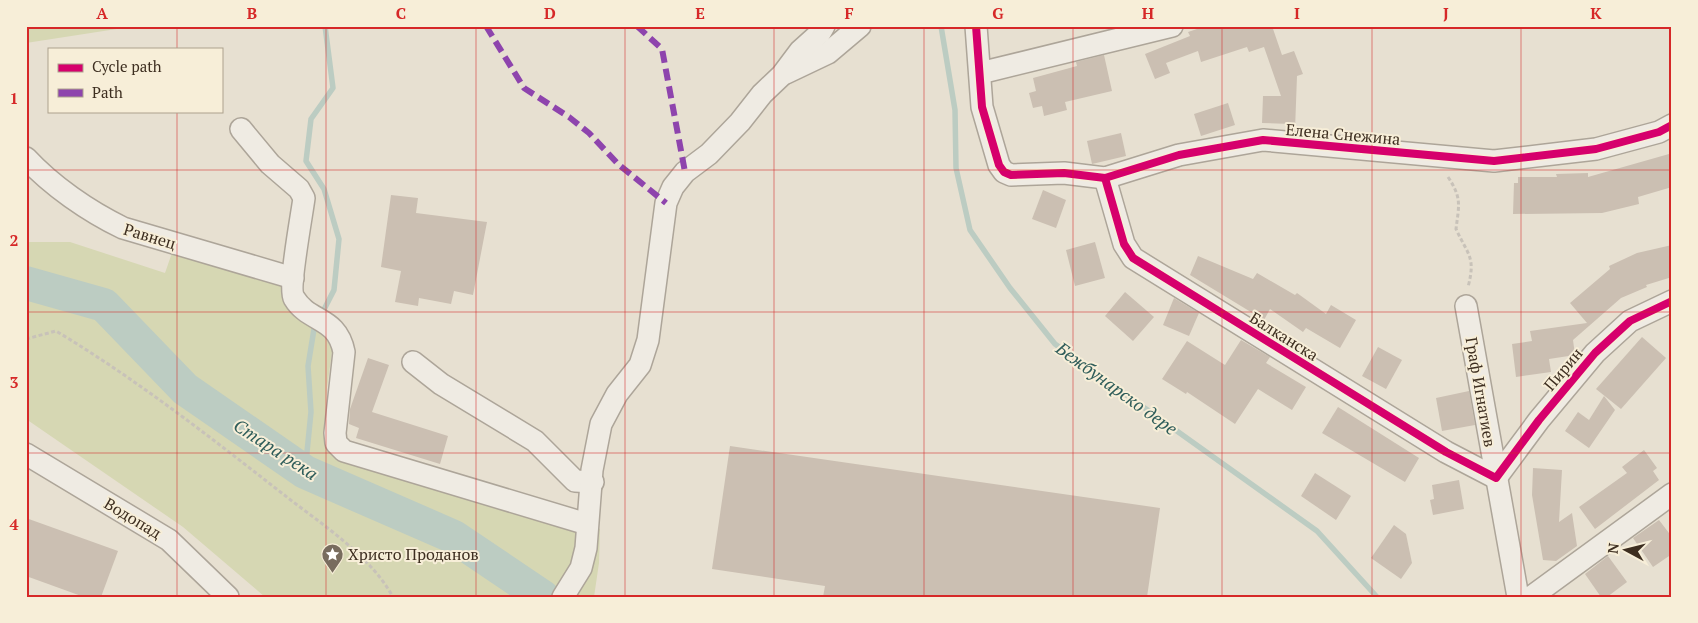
<svg xmlns="http://www.w3.org/2000/svg" width="1698" height="623" viewBox="0 0 1698 623" font-family="'PT Serif',serif">
	<rect width="100%" height="100%" fill="#e7e0d1"/>
	<g fill="#d6d7b3">
		<path d="M26 26H136L26 43Z"/>
		<path d="M26 242H70L165 273 174 247 270 270 288 294 333 345 327 388 324 435 337 453 382 474 600 529 599 563 594 597H265L183 527 26 419Z"/>
	</g>
	<g fill="none" stroke-linecap="round" stroke-linejoin="round">
		<g stroke="#bcccc2" stroke-width="5.5">
			<path d="M941 26 955 110 956 168 970 230 1010 288 1055 344 1317 531 1377 597"/>
			<path d="M305 472 311 412 308 366 314 329 334 290 339 239 324 189 306 161 311 119 333 88 325 26"/>
		</g>
		<path stroke="#bcccc2" stroke-width="34" d="M26 283 104 305 185 389 305 472 454 537 543 597"/>
	</g>
	<g fill="#cbbfb2">
		<path d="M1206 26H1272L1282 55 1294 51 1303 74 1297 76 1295 130 1291 124 1262 123 1263 96H1281L1264 47 1249 52 1247 47 1201 62 1198 51 1166 63 1170 73 1155 79 1145 54 1190 36 1188 32Z"/>
		<path d="M1104 55 1112 91 1065 102 1067 110 1044 116 1042 106 1033 108 1029 93 1036 91 1033 78 1077 66 1076 62Z"/>
		<path d="M1228 103 1235 125 1201 136 1194 114Z"/>
		<path d="M1121 133 1126 156 1092 164 1087 141Z"/>
		<path d="M1669 154 1672 164V187L1638 197 1639 204 1602 213 1513 214 1514 183H1518V177H1557L1556 174 1588 173V177Z"/>
		<path d="M1043 190 1066 200 1056 228 1032 219Z"/>
		<path d="M391 195 418 198 416 213 487 222 473 295 454 291 451 304 419 298 418 306 395 302 401 271 381 267Z"/>
		<path d="M1095 242 1105 278 1075 286 1066 250Z"/>
		<path d="M1672 245V277L1646 285 1647 287 1621 298 1573 340 1575 355 1549 359 1551 372 1516 377 1512 344 1532 341 1530 331 1587 323 1570 303 1610 269 1609 266 1637 253Z"/>
		<path d="M1198 256 1253 279 1257 273 1295 295 1297 293 1326 314 1331 305 1356 320 1340 348 1306 328 1303 332 1270 309 1264 320 1190 275Z"/>
		<path d="M1125 292 1154 317 1133 341 1105 316Z"/>
		<path d="M1174 298 1199 313 1189 336 1163 325Z"/>
		<path d="M1642 337 1666 358 1621 409 1596 389Z"/>
		<path d="M1241 340 1270 357 1266 363 1306 387 1292 410 1258 389 1235 424 1187 392 1186 394 1162 379 1187 341 1225 365Z"/>
		<path d="M1378 347 1402 360 1386 389 1362 376Z"/>
		<path d="M368 358 389 365 372 412 448 436 440 464 356 438 359 428 349 424 350 409Z"/>
		<path d="M1469 391 1475 425 1442 431 1436 398Z"/>
		<path d="M1604 396 1615 410 1589 448 1565 431 1578 412 1589 420Z"/>
		<path d="M1338 407 1419 458 1405 482 1322 433Z"/>
		<path d="M730 446 1160 508 1147 597H823L825 586 712 569Z"/>
		<path d="M1644 450 1657 468 1653 471 1659 480 1595 529 1579 507 1627 473 1622 467Z"/>
		<path d="M1533 468 1562 470 1559 522 1572 513 1577 546 1556 561 1543 560 1532 495Z"/>
		<path d="M1315 473 1351 496 1336 520 1301 496Z"/>
		<path d="M1459 480 1464 509 1433 515 1430 500 1434 499 1432 485Z"/>
		<path d="M26 518 118 551 101 597H84L26 576Z"/>
		<path d="M1659 520 1672 537V554L1653 567 1633 538Z"/>
		<path d="M1394 525 1406 534 1412 563 1401 579 1371 558Z"/>
		<path d="M1608 556 1627 582 1607 597H1601L1585 574Z"/>
	</g>
	<g fill="none" stroke-linecap="round" stroke-linejoin="round">
		<defs>
			<g id="minor">
				<path d="M976 26 982 107 999 165 1004 172 1011 175 1064 173 1105 178 1179 155 1263 140 1494 161 1596 149 1659 132 1672 125"/>
				<path d="M786 73 828 53 860 26"/>
				<path d="M980 73 1172 26"/>
				<path d="M241 129 270 164 299 189 304 198C302 214 288 288 294 298 309 323 337 316 344 352L335 433 336 443 344 451 587 524"/>
				<path d="M26 158C52 186 88 211 123 228L293 278"/>
				<path d="M1105 178 1124 244 1133 258 1446 452 1496 478 1539 420 1595 353 1630 321 1672 301"/>
				<path d="M1466 306 1518 597"/>
				<path d="M413 362 441 384 535 441 575 481 593 482"/>
				<path d="M26 454 169 540 228 597"/>
				<path d="M563 597 581 568 586 548 592 470 601 424 617 394 640 365 648 340 666 203 673 187 685 172 709 154 740 122 762 94 782 75 800 51 820 33 824 26"/>
				<path d="M1531 597 1672 494"/>
			</g>
		</defs>
		<use href="#minor" stroke="#ada599" stroke-width="24"/>
		<g stroke="#c8c2b9" stroke-width="3" stroke-dasharray="4 2.5" stroke-linecap="butt">
			<path d="M1448 177C1462 198 1459 205 1456 229 1468 255 1476 257 1468 287"/>
			<path d="M26 339 56 331C136 379 210 437 283 494 321 524 369 554 393 597"/>
		</g>
		<use href="#minor" stroke="#efebe3" stroke-width="21"/>
		<g stroke="#8e44ad" stroke-width="6" stroke-dasharray="12 6" stroke-linecap="butt">
			<path d="M486 26 524 88 569 117 589 133 618 164 666 203"/>
			<path d="M637 26 662 49 685 172"/>
		</g>
		<defs>
			<g id="cycleway">
				<path d="M976 26 982 107 999 165 1004 172 1011 175 1064 173 1105 178 1179 155 1263 140 1494 161 1596 149 1659 132 1672 125"/>
				<path d="M1105 178 1124 244 1133 258 1446 452 1496 478 1539 420 1595 353 1630 321 1672 301"/>
			</g>
		</defs>
		<use href="#cycleway" stroke="#f7eed8" stroke-width="11"/>
		<use href="#cycleway" stroke="#d6006c" stroke-width="8"/>
	</g>
	<path fill="none" stroke="#d62828" stroke-width="1" stroke-opacity="0.55" d="M177 26V49M326 26V597M476 26V597M625 26V597M774 26V597M924 26V597M1073 26V597M1222 26V597M1372 26V597M1521 26V597M177 111V597M26 170H1672M26 312H1672M26 453H1672"/>
	<defs>
		<symbol id="sight-pin" viewBox="-11 -11 22 30"><path d="M0 17L-7.5 6A9.5 9.5 0 1 1 7.5 6Z" fill="#786c5e" stroke="#f7eed8"/><path d="M0-6L1.8-2.2L6-1.7L2.9 1.2L3.7 5.4L0 3.3L-3.7 5.4L-2.9 1.2L-6-1.7L-1.8-2.2Z" fill="#fff"/></symbol>
	</defs>
	<g fill-rule="evenodd">
		<use href="#sight-pin" x="320" y="542" width="25" height="34"/>
	</g>
	<g text-anchor="middle" dominant-baseline="central" stroke-width="4" stroke-linejoin="round" paint-order="stroke">
		<g font-size="16" fill="#3d2e20" stroke="#f7eed8">
			<text transform="translate(1343 134) rotate(5)">Елена Снежина</text>
			<text transform="translate(150 236) rotate(17)">Равнец</text>
			<text transform="translate(1284 336) rotate(32)">Балканска</text>
			<text transform="translate(1563 369) rotate(-50)">Пирин</text>
			<text transform="translate(1481 392) rotate(80)">Граф Игнатиев</text>
			<text transform="translate(133 518) rotate(31)">Водопад</text>
		</g>
		<g font-size="16" fill="#3d2e20" stroke="#f7eed8" text-anchor="start">
			<text x="348" y="554">Христо Проданов</text>
		</g>
		<g font-size="18" font-style="italic" fill="#2f5d5a" stroke="#f7eed8">
			<text transform="translate(1117 388) rotate(36)">Бежбунарско дере</text>
			<text transform="translate(276 449) rotate(33)">Стара река</text>
		</g>
	</g>
	<rect width="1698" height="623" fill="none" stroke="#f7eed8" stroke-width="55"/>
	<rect x="48" y="48" width="175" height="65" fill="#f7eed8" stroke="#ada18e"/>
	<rect x="58" y="64" width="25" height="8" fill="#d6006c" stroke="#ada18e"/>
	<text x="92" y="72" font-size="15" fill="#3d2e20">Cycle path</text>
	<rect x="58" y="89" width="25" height="8" fill="#8e44ad" stroke="#ada18e"/>
	<text x="92" y="98" font-size="15" fill="#3d2e20">Path</text>
	<g transform="translate(1626 550) rotate(277)" stroke="#f7eed8" stroke-width="4" paint-order="stroke">
	<path d="M0-4L9 19L0 12L-9 19Z" fill="#3d2e20"/>
	<text y="-8" font-size="14" font-weight="bold" text-anchor="middle" fill="#3d2e20">N</text>
	</g>
	<rect x="28" y="28" width="1642" height="568" fill="none" stroke="#d62828" stroke-width="2"/>
	<g font-size="16" text-anchor="middle" font-weight="bold" fill="#d62828">
		<text x="102" y="19">A</text>
		<text x="252" y="19">B</text>
		<text x="401" y="19">C</text>
		<text x="550" y="19">D</text>
		<text x="700" y="19">E</text>
		<text x="849" y="19">F</text>
		<text x="998" y="19">G</text>
		<text x="1148" y="19">H</text>
		<text x="1297" y="19">I</text>
		<text x="1446" y="19">J</text>
		<text x="1596" y="19">K</text>
		<text x="14" y="104">1</text>
		<text x="14" y="246">2</text>
		<text x="14" y="388">3</text>
		<text x="14" y="530">4</text>
	</g>
</svg>
